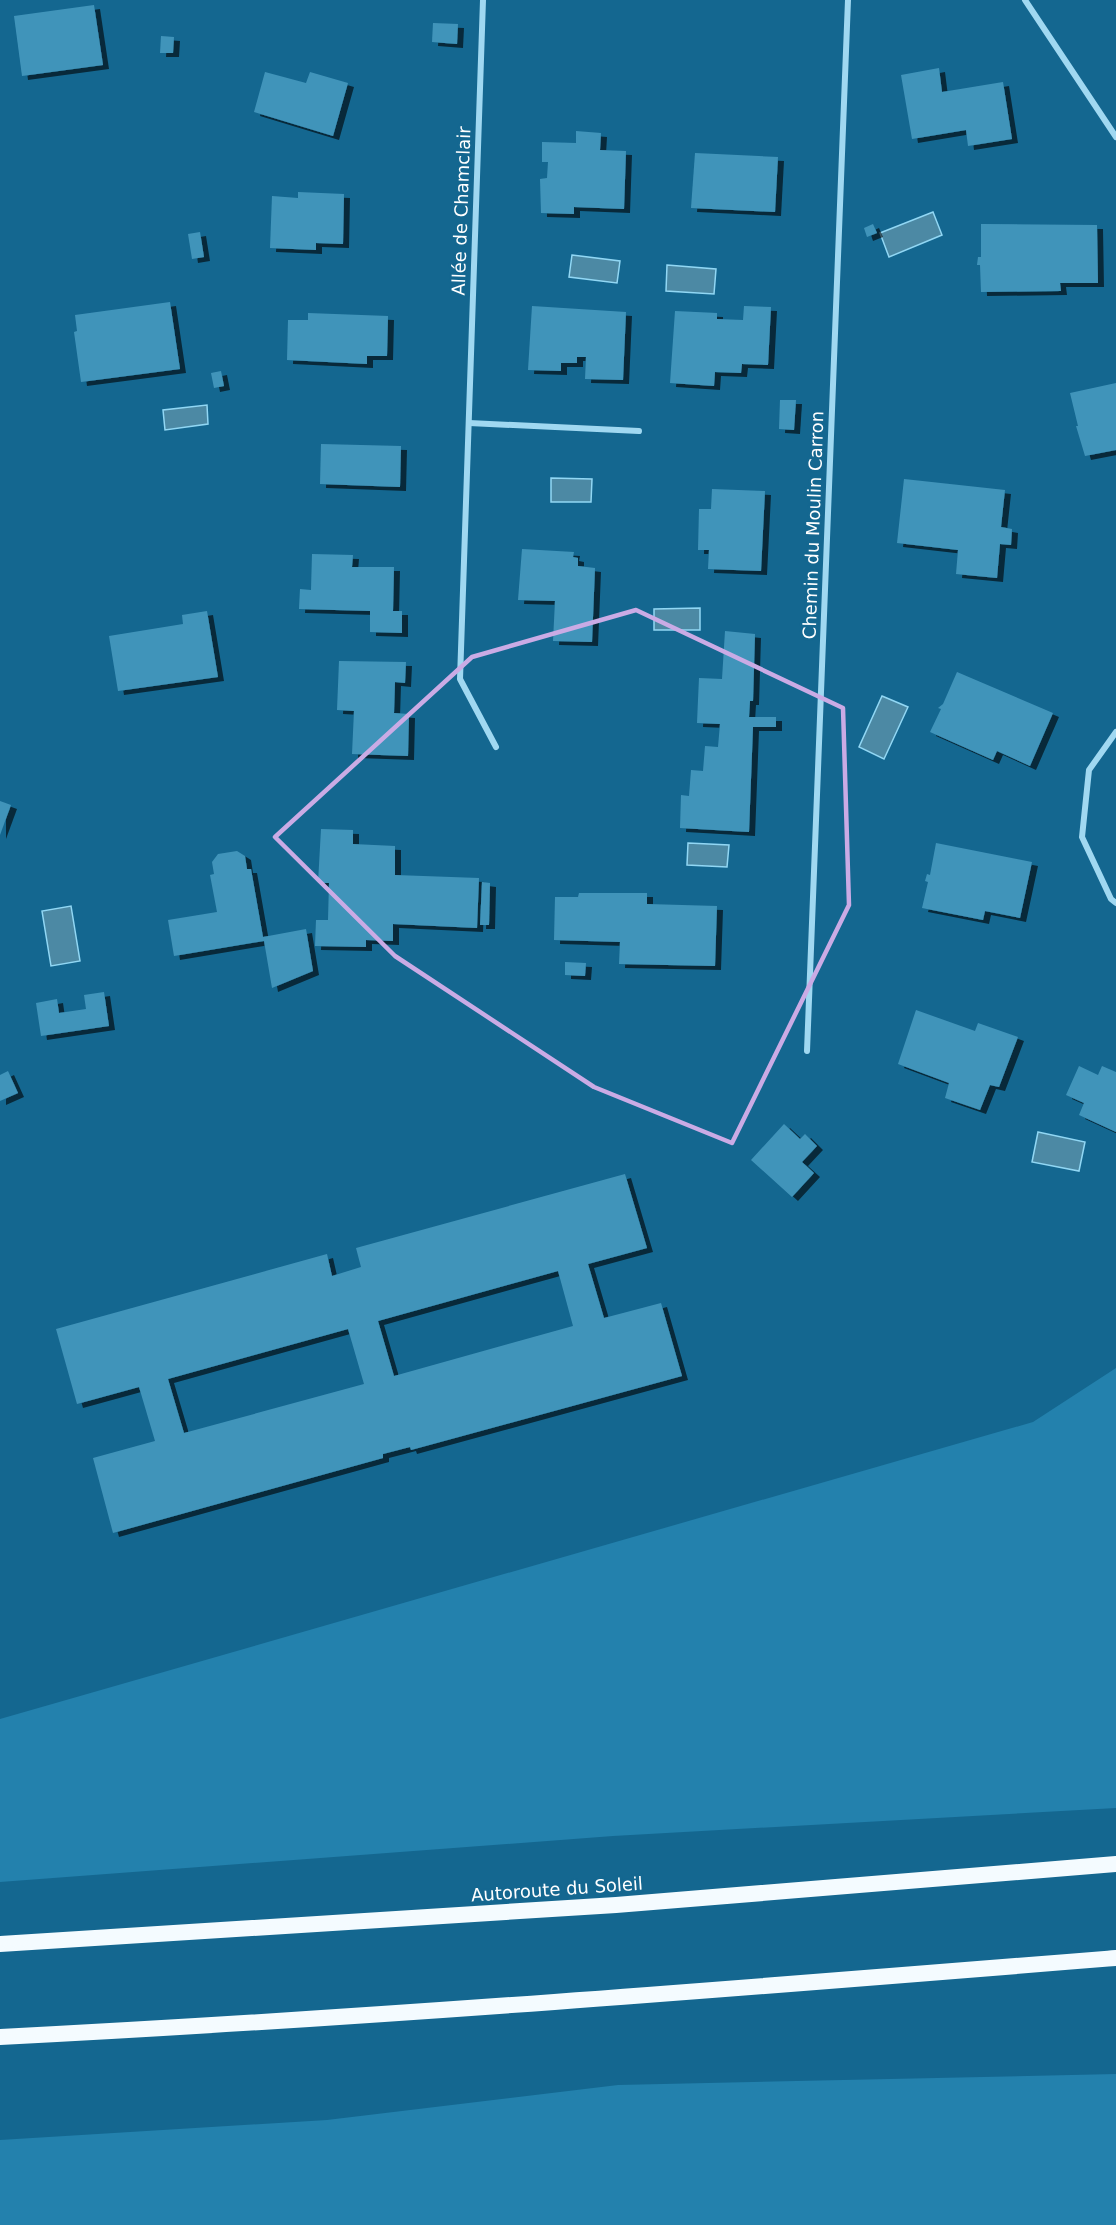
<svg xmlns="http://www.w3.org/2000/svg" width="1116" height="2225" viewBox="0 0 1116 2225" font-family="'DejaVu Sans',sans-serif">
	<defs>
		<filter id="shadow"><feDropShadow dx="6" dy="4" stdDeviation="0" flood-color="#0009"/></filter>
	</defs>
	<rect width="100%" height="100%" fill="#146790"/>
	<g fill="#2381ad">
		<path d="M1116 1368V1808L613 1836 0 1882V1719L1033 1422Z"/>
		<path d="M1116 2074V2225H0V2140L327 2120 618 2085Z"/>
	</g>
	<g fill="#4c89a4" stroke="#91d7f4" stroke-width="1.5">
		<path d="M933 212 942 235 889 257 880 233Z"/>
		<path d="M572 255 620 261 617 283 569 277Z"/>
		<path d="M667 265 716 269 714 294 666 291Z"/>
		<path d="M207 405 208 424 165 430 163 410Z"/>
		<path d="M551 478 592 479 591 502H551Z"/>
		<path d="M700 608V630H654V609Z"/>
		<path d="M882 696 908 707 884 759 859 747Z"/>
		<path d="M688 843 729 845 727 867 687 865Z"/>
		<path d="M71 906 80 961 51 966 42 911Z"/>
		<path d="M1038 1132 1085 1142 1079 1171 1032 1162Z"/>
	</g>
	<g fill="#4194ba" fill-rule="evenodd" filter="url(#shadow)">
		<path d="M94 5 103 65 22 76 14 16Z"/>
		<path d="M433 23 458 24 457 44 432 42Z"/>
		<path d="M161 36 174 37 173 53H160Z"/>
		<path d="M939 68 942 92 1003 82 1012 139 968 146 966 130 912 139 901 75Z"/>
		<path d="M265 72 306 83 310 72 348 83 333 136 254 112Z"/>
		<path d="M576 131 601 133 600 150 626 151 624 209 574 207V214L541 213 540 179 547 178 548 162H542V142L576 143Z"/>
		<path d="M695 153 778 157 775 212 691 208Z"/>
		<path d="M298 192 344 194 343 244 316 243V250L270 248 272 196 298 198Z"/>
		<path d="M873 224 877 233 867 237 864 228Z"/>
		<path d="M981 224 1097 225 1098 283H1060L1061 291 981 292 980 265H977L978 257H981Z"/>
		<path d="M200 232 204 257 192 259 188 234Z"/>
		<path d="M170 302 180 369 81 382 74 332 77 331 75 315Z"/>
		<path d="M532 306 626 312 623 380 585 379 586 357H577V363H561V371L528 370Z"/>
		<path d="M744 306 771 307 768 365 742 364 741 373 715 372 714 386 670 383 675 311 717 313V319L743 320Z"/>
		<path d="M308 313 388 316 387 356H367V364L287 360 288 320H308Z"/>
		<path d="M221 371 224 386 214 388 211 373Z"/>
		<path d="M1116 383V450L1085 456 1076 426H1078L1070 393Z"/>
		<path d="M780 400H796L794 430 779 429Z"/>
		<path d="M321 444 401 446 400 487 320 484Z"/>
		<path d="M904 479 1005 490 1001 527 1012 529 1011 545 1000 544 997 578 956 574 958 550 897 543Z"/>
		<path d="M712 489 765 491 761 571 708 569 709 550H698L699 509H711Z"/>
		<path d="M522 549 574 552 573 557 578 558V566L595 568 592 642 553 641 555 601 518 600Z"/>
		<path d="M312 554 353 555 352 567H394L393 611H402V633L370 632V611L299 609 300 589 311 590Z"/>
		<path d="M207 611 218 677 118 691 109 636 183 624 182 615Z"/>
		<path d="M725 631 755 634 753 701H750L749 717H776V727H753L749 832 680 828 681 795 689 796 691 770 703 771 705 746 718 747 720 724 697 723 698 700 699 678 722 679Z"/>
		<path d="M339 661 406 662 405 683 395 682 394 713 409 714 408 756 352 754 354 711 337 710Z"/>
		<path d="M957 672 1053 713 1030 766 997 751 993 760 930 732 941 709 938 708 943 704Z"/>
		<path d="M0 801 11 805 0 835Z"/>
		<path d="M321 829 353 830V844L395 846V875L479 878 477 928 393 924V941L366 940V947L315 946 316 920H328L329 883H318Z"/>
		<path d="M936 843 1032 862 1020 918 985 911 983 920 922 908 928 882 925 881 927 874 930 875Z"/>
		<path d="M237 851 245 856 247 869H251L263 937 306 929 313 971 272 988 264 941 174 956 168 920 217 912 210 875 214 874 212 862 218 854Z"/>
		<path d="M482 882 490 883 489 925H480Z"/>
		<path d="M579 893H647V904L717 906 715 966 619 964 620 942 554 940 555 897H578Z"/>
		<path d="M565 962 586 963 585 976 565 975Z"/>
		<path d="M104 992 109 1026 41 1036 36 1003 57 999 59 1013 86 1009 84 995Z"/>
		<path d="M916 1010 975 1031 978 1023 1018 1037 999 1087 990 1085 980 1110 945 1098 949 1083 898 1064Z"/>
		<path d="M1079 1066 1098 1075 1102 1066 1116 1072V1132L1079 1115 1084 1103 1066 1095Z"/>
		<path d="M8 1071 18 1093 0 1101V1075Z"/>
		<path d="M784 1124 800 1139 805 1134 817 1146 802 1162 814 1173 792 1197 751 1160Z"/>
		<path d="M625 1174 647 1248 588 1264 604 1318 661 1303 682 1376 411 1450 410 1447 383 1454V1458L113 1533 93 1458 155 1441 139 1387 77 1404 56 1329 327 1254 332 1276 361 1267 356 1248ZM558 1271 573 1326 394 1376 378 1321ZM348 1329 364 1384 184 1433 168 1379Z"/>
	</g>
	<g fill="none" stroke-linecap="round" stroke-linejoin="round">
		<g stroke="#a0d8f1" stroke-width="6">
			<path d="M483 0 460 679 496 747"/>
			<path d="M1025 0 1116 137"/>
			<path d="M469 423 639 431"/>
			<path d="M1116 732 1089 770 1082 837 1111 899 1116 903"/>
			<path d="M807 1051 848 0"/>
		</g>
		<g stroke="#f4fbff" stroke-width="16">
			<path d="M0 1944 616 1905 1116 1864"/>
			<path d="M0 2037C373 2018 744 1988 1116 1958"/>
		</g>
	</g>
	<path fill="none" stroke="#caabe5" stroke-width="4.5" stroke-linejoin="round" d="M636 610 843 708 849 905 732 1143 594 1087 395 956 275 837 472 657Z"/>
	<g text-anchor="middle" dominant-baseline="central" stroke-width="5" stroke-linejoin="round" paint-order="stroke">
		<g font-size="18" fill="#fff" stroke="#146790">
			<text transform="translate(461 211) rotate(-88)">Allée de Chamclair</text>
			<text transform="translate(813 525) rotate(-88)">Chemin du Moulin Carron</text>
			<text transform="translate(557 1889) rotate(-4)">Autoroute du Soleil</text>
		</g>
	</g>
</svg>
